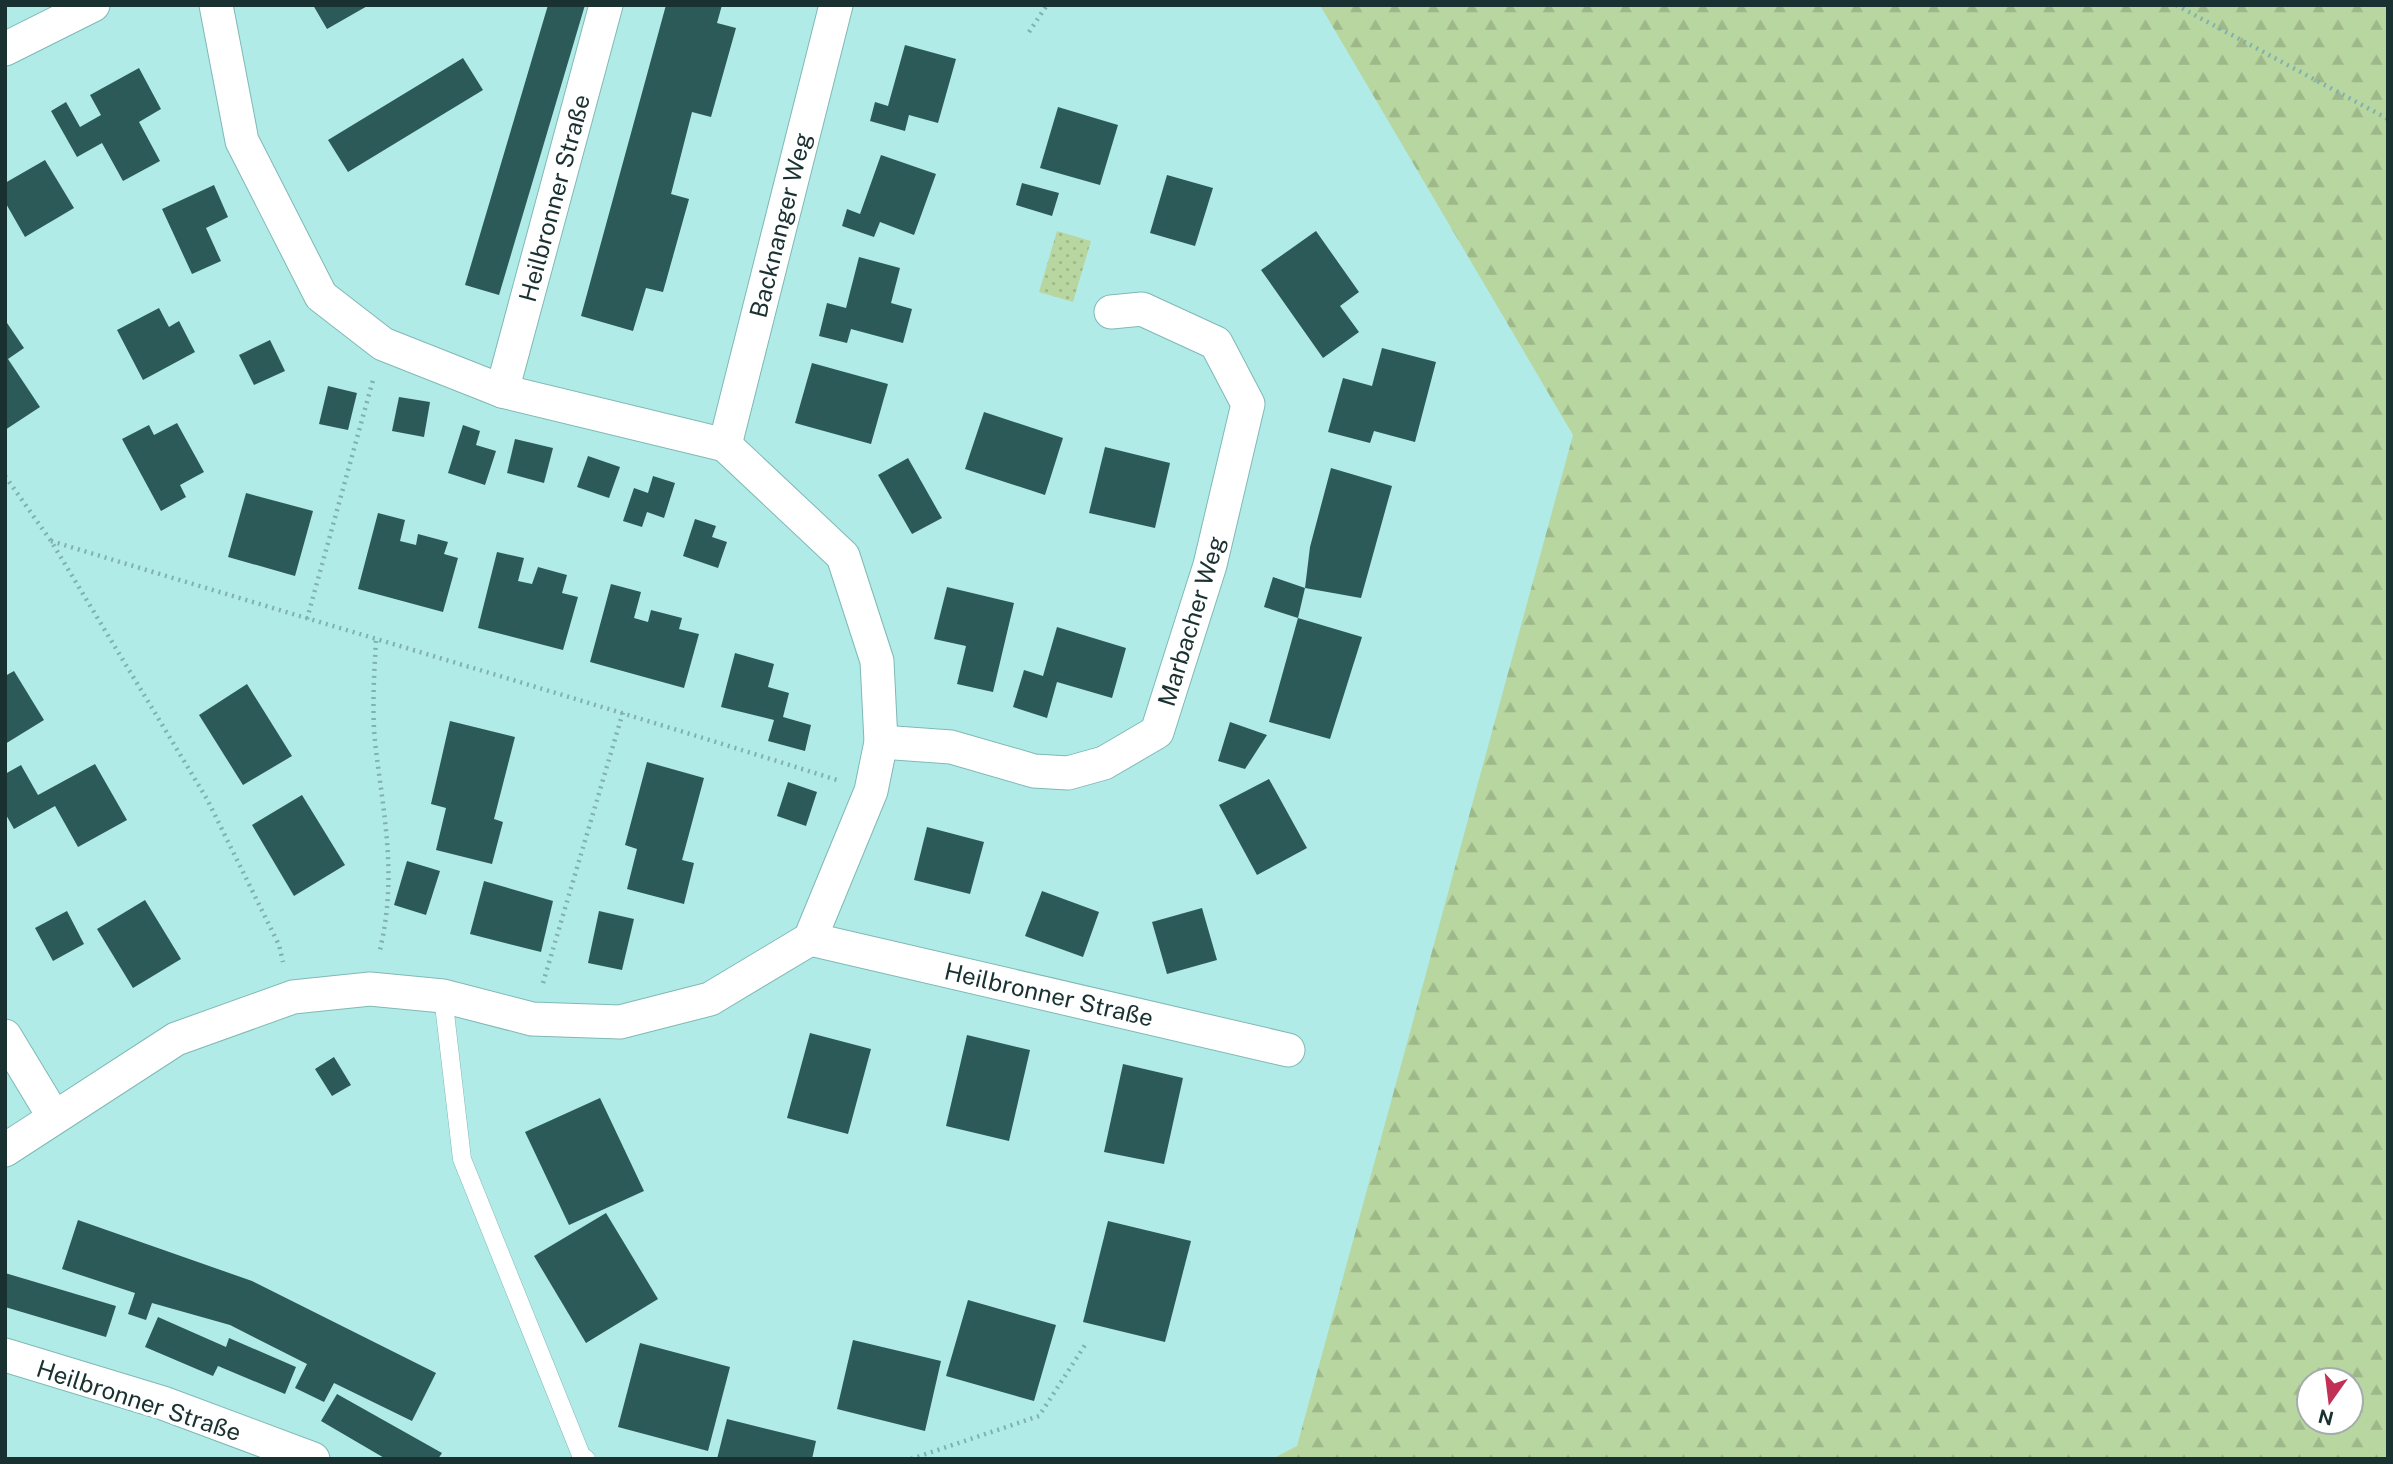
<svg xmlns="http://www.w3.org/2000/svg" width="2393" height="1464" viewBox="0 0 2393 1464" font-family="'Public Sans',sans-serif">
	<defs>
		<pattern id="grass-dots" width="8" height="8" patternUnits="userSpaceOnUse" patternTransform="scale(1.75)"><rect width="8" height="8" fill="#b8d6a0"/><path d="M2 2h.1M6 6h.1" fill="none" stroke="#9eb88a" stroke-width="1.8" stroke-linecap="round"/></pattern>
		<pattern id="forest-firs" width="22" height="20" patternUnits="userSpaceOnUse" patternTransform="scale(1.75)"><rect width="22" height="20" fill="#b8d6a0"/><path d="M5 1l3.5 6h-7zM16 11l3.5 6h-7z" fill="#9eb88a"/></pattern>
	</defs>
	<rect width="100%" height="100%" fill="#b0ebe8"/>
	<path fill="url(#grass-dots)" d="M1057 231 1091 241 1073 302 1039 292Z"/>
	<path fill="url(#forest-firs)" fill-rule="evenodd" d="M1320 5H2388V1459H1272L1297 1446 1573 435ZM2309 1380H2351V1422H2309Z"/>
	<g fill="#2b5a58">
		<path d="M313 5H369L327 29Z"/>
		<path d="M548 5H585L499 295 465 285Z"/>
		<path d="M666 5H722L717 23 736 28 711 117 692 112 671 194 689 199 663 292 646 288 633 331 581 316Z"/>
		<path d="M905 45 956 59 938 123 909 115 905 131 870 121 875 102 888 106Z"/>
		<path d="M463 58 483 90 348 172 328 140Z"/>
		<path d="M139 68 161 109 139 122 160 161 123 181 102 143 77 157 51 111 66 102 80 127 101 115 90 95Z"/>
		<path d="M1058 107 1118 125 1100 185 1040 168Z"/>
		<path d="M881 155 936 174 914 235 880 222 874 237 842 226 847 209 860 214Z"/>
		<path d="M45 160 74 208 25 237 5 202V183Z"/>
		<path d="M1167 175 1213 188 1195 246 1150 233Z"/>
		<path d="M1022 183 1059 193 1052 216 1016 205Z"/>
		<path d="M214 185 228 217 206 228 221 261 192 274 162 209Z"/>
		<path d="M1316 231 1359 292 1340 306 1359 332 1323 358 1261 270Z"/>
		<path d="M859 257 900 268 891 303 912 309 903 343 851 329 847 343 819 336 827 303 846 308Z"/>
		<path d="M159 308 169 327 179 321 195 352 143 380 117 330Z"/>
		<path d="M5 320 24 348 8 359 40 407 5 430Z"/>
		<path d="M270 340 285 371 254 385 239 355Z"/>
		<path d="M1382 348 1436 362 1415 442 1374 431 1370 443 1328 432 1343 378 1372 386Z"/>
		<path d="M812 363 888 384 871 444 795 423Z"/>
		<path d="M328 386 357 393 348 430 319 424Z"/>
		<path d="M399 397 430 402 424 437 392 431Z"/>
		<path d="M984 412 1063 438 1045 495 965 469Z"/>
		<path d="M177 423 204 472 180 485 186 497 161 511 122 439 149 425 154 435Z"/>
		<path d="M463 425 480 431 476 445 496 451 485 485 448 473Z"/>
		<path d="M515 439 553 448 544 483 507 473Z"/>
		<path d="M1105 447 1170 463 1155 528 1089 513Z"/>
		<path d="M588 456 620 467 609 498 577 487Z"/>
		<path d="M908 458 942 518 912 534 878 475Z"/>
		<path d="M1331 468 1392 486 1361 598 1305 588 1298 618 1264 607 1273 577 1305 588 1310 547Z"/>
		<path d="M653 476 675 483 664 518 647 512 642 527 623 521 634 488 648 493Z"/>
		<path d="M246 493 313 511 295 576 228 557Z"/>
		<path d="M378 513 405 520 400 541 416 545 418 534 448 542 444 554 458 558 443 612 358 589Z"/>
		<path d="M695 519 716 526 712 537 727 542 718 568 683 556Z"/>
		<path d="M497 552 524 558 518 581 532 584 538 567 567 575 562 593 578 597 563 650 478 628Z"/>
		<path d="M611 584 641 592 634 618 648 622 651 610 682 618 679 629 699 634 684 688 590 662Z"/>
		<path d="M947 587 1014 603 993 692 957 684 966 646 934 639Z"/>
		<path d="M1298 618 1362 637 1330 739 1269 722Z"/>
		<path d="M1057 627 1126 648 1112 698 1057 682 1047 718 1013 707 1024 670 1043 676Z"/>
		<path d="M735 653 774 664 768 687 789 693 783 717 811 725 805 751 768 741 774 720 721 707Z"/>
		<path d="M14 671 44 720 5 744V676Z"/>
		<path d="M247 684 292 756 243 785 199 715Z"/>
		<path d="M450 721 515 737 494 819 503 822 492 864 436 850 446 808 431 804Z"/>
		<path d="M1230 722 1267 735 1245 769 1218 761Z"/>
		<path d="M647 762 704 778 682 860 694 863 684 904 627 889 637 849 625 845Z"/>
		<path d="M95 764 127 820 78 847 55 806 14 829 5 813V774L21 765 38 795Z"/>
		<path d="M1269 779 1307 848 1257 875 1219 805Z"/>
		<path d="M788 782 817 792 806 826 777 816Z"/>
		<path d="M302 795 345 865 294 896 252 825Z"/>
		<path d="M927 827 984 842 970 894 914 880Z"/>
		<path d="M407 861 440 871 426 915 394 905Z"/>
		<path d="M484 881 553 901 541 952 470 934Z"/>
		<path d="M1042 891 1099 912 1083 957 1025 936Z"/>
		<path d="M145 900 181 959 133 988 97 929Z"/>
		<path d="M1202 908 1217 960 1167 974 1152 922Z"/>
		<path d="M67 911 84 944 53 961 35 928Z"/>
		<path d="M599 911 634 919 622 970 588 963Z"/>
		<path d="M810 1033 871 1049 848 1134 787 1118Z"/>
		<path d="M967 1035 1030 1050 1009 1141 946 1126Z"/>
		<path d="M334 1057 351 1085 332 1096 315 1069Z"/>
		<path d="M1123 1064 1183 1078 1164 1164 1104 1152Z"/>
		<path d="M600 1098 644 1191 569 1225 525 1132Z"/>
		<path d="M606 1213 658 1299 586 1343 534 1256Z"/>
		<path d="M78 1220 252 1281 436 1373 412 1421 334 1383 324 1402 295 1388 307 1364 230 1325 152 1303 146 1320 128 1314 135 1293 62 1269Z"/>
		<path d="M1108 1221 1191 1241 1165 1342 1083 1322Z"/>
		<path d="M5 1273 116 1306 106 1337 5 1307Z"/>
		<path d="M968 1300 1056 1325 1034 1401 946 1376Z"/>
		<path d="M158 1317 226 1347 229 1338 296 1367 285 1394 218 1366 213 1376 145 1347Z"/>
		<path d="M853 1340 941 1361 925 1431 837 1409Z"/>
		<path d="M640 1343 730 1367 708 1451 618 1427Z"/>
		<path d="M337 1394 442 1453 438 1459H386L321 1421Z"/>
		<path d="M727 1419 816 1441 812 1459H717Z"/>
	</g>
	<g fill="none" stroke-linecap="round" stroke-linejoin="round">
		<defs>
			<path id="service" d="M443 996 462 1159 581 1455 586 1459"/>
			<g id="minor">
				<path d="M5 49 93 5"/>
				<path d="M502 391 606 5"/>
				<path d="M725 445 836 5"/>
				<path d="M881 742 951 747 1034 771 1068 773 1104 763 1157 732 1210 565 1248 404 1216 343 1142 309 1111 312"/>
				<path d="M810 939 1288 1050"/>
				<path d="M5 1036 54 1117"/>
				<path d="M5 1150 176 1039 293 997 370 989 443 996 532 1019 620 1022 710 999 810 939 871 791 881 742 877 661 843 556 725 445 502 391 383 344 321 296 242 141 216 5"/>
				<path d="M5 1355 163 1403 313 1459"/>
			</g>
		</defs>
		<use href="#service" stroke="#7fb9b5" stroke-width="19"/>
		<use href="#minor" stroke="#7fb9b5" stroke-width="35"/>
		<g stroke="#81b1af" stroke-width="4.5" stroke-dasharray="2 5" stroke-linecap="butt">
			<path d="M2176 5 2388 119"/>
			<path d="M1029 32 1047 5"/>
			<path d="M5 476 51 541 207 799 279 945 283 962"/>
			<path d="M51 541C313 621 576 697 837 780"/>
			<path d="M307 619 373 380"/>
			<path d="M376 641C374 674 372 709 375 742 384 819 398 877 379 954"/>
			<path d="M543 983 623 712"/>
			<path d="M911 1459 1039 1416 1087 1342"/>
		</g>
		<use href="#service" stroke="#fff" stroke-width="18"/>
		<use href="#minor" stroke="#fff" stroke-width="33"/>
	</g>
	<g text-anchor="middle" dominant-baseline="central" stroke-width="7" stroke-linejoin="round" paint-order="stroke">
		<g font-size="24" fill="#193130" stroke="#fff">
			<text transform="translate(554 198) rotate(-75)">Heilbronner Straße</text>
			<text transform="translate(780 225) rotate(-76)">Backnanger Weg</text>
			<text transform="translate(1191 621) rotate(-73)">Marbacher Weg</text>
			<text transform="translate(1049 994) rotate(13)">Heilbronner Straße</text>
			<text transform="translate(139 1400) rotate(18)">Heilbronner Straße</text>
		</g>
	</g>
	<rect width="2393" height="1464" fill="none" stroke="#193130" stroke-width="14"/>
	<g transform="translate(2330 1401) rotate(194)"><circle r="33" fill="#ffffff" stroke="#a3adac" stroke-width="2"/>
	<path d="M0-5L12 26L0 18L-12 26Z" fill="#c13154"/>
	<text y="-10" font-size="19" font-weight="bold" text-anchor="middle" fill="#193130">N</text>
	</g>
</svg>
